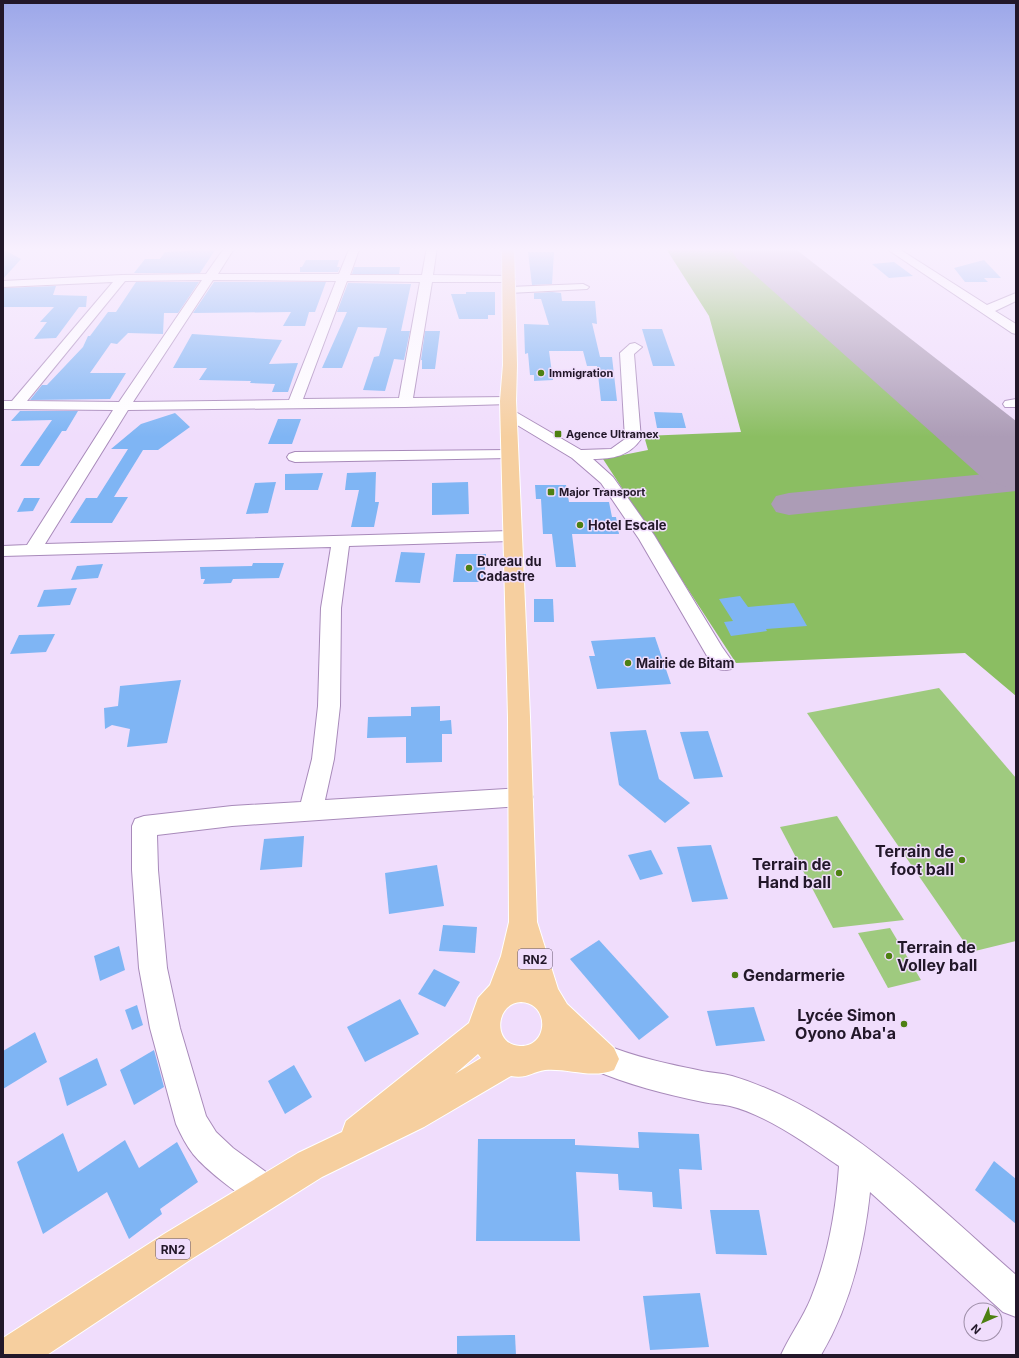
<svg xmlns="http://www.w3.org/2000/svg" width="1019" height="1358" viewBox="0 0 1019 1358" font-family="Inter,sans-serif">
	<rect width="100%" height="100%" fill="#f0ddfc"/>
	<g fill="#9fca7f">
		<path d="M939 688 1016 778V941L971 952 807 713Z"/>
		<path d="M837 816 904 920 833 928 780 827Z"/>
		<path d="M890 928 921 980 888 988 858 933Z"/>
	</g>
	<path fill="#8bbe62" d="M665 247H789L1016 429V696L965 653 736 663 603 459 648 450 644 436 741 432 709 316Z"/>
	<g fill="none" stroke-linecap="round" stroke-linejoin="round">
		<path fill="#ac9cb6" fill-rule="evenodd" d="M1016 471V491L789 515 776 512 771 504 776 496 789 493Z"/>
		<path fill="#ac9cb6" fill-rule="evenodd" d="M729 247H793L1016 421V489L986 481 737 259Z"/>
	</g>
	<g fill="#7fb5f4">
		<path d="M191 247H217L200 273H134L145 259H160L165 252 188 251Z"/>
		<path d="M3 249 21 259 3 279Z"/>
		<path d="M528 252H554L552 284 532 285Z"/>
		<path d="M306 260H339L337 267H340L338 272H300V267H302Z"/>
		<path d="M984 260 1001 278H984L988 282H965L954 268Z"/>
		<path d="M894 262 913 276 889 278 872 264Z"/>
		<path d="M354 267H400L399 274H352Z"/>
		<path d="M136 282H199L178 313H164L163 334 128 333 117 344 111 343 90 373H126L110 399 30 400 42 385H47L83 347 88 336H90L108 312H116Z"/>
		<path d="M214 282H326L315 312H309L305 326H283L291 312 193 313Z"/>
		<path d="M348 283 411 284 401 331H410L404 360 394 359 385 391 363 390 374 357 379 356 387 328 358 327 342 368H322L347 312H337Z"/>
		<path d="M56 286 53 295 87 296 86 307H79L56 338 34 339 47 322H40L54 307H3V288Z"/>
		<path d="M466 292H495V315H488V319H459L451 294H466Z"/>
		<path d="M552 292 561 293 562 301H595L597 324 592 323 600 357H612L617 401H601L597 366H587L583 351H549L553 380 534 381V375H530L528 353 525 354 524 324 549 325 541 299H534V293Z"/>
		<path d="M642 329H662L675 366H653Z"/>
		<path d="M425 331H440L435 369H422V360H421Z"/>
		<path d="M192 334 282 340 269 364 298 363 288 392H272L275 384 250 383 251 381 199 380 207 368H173Z"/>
		<path d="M20 411H78L66 431H62L39 466H20L52 420 11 421Z"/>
		<path d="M654 412 682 413 686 428H657Z"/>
		<path d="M175 413 190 427 158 450H143L114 497H128L112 523H70L86 498H97L128 449H111L141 424Z"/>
		<path d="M278 419H301L292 444H268Z"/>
		<path d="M376 472 375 502H379L374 527H351L359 490H345L347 473Z"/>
		<path d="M323 473 318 490H285V474Z"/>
		<path d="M276 482 268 513 246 514 255 483Z"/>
		<path d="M468 482 469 514 432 515V483Z"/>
		<path d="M535 485H566L569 502H609L612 517H616L619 534H572L576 567H556L552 534H543L541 499H536Z"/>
		<path d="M24 498H40L33 511 17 512Z"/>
		<path d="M401 552 425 553 420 583 395 582Z"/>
		<path d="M456 554H486L484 582H453Z"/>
		<path d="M253 563H284L279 578 233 579 231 583 203 584 205 579H201L200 567 252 566Z"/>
		<path d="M103 564 98 578 71 580 77 566Z"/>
		<path d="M77 588 70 605 37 607 44 590Z"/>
		<path d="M740 596 748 607 794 603 807 626 766 629 767 631 731 636 724 622 733 621 719 599Z"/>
		<path d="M534 599H553L554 622H534Z"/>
		<path d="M55 634 46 652 10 654 19 635Z"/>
		<path d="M655 637 671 684 597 689 589 656H595L591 641Z"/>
		<path d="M181 680 167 743 127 747 130 729 112 725 105 729 104 708 118 706 120 686Z"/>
		<path d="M440 706V721L451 720 452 734H442V762L406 763V737L367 738 368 717 411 716V707Z"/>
		<path d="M646 730 659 779 690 803 665 823 619 785 610 732Z"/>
		<path d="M708 731 723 777 694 779 680 732Z"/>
		<path d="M304 836 302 867 260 870 264 839Z"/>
		<path d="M711 845 728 899 692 902 677 847Z"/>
		<path d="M651 850 663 874 640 880 628 855Z"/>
		<path d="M437 865 444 906 389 914 385 873Z"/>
		<path d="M443 925 477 927 475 953 439 951Z"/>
		<path d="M599 940 669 1017 639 1040 570 959Z"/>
		<path d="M119 946 125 970 100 981 94 956Z"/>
		<path d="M434 969 460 982 445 1007 418 994Z"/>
		<path d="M400 999 419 1034 365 1062 347 1027Z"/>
		<path d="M137 1005 143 1025 132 1030 125 1010Z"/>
		<path d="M754 1007 765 1041 716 1046 707 1011Z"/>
		<path d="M35 1032 47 1062 3 1089V1051Z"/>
		<path d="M154 1050 164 1087 134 1105 120 1070Z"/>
		<path d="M97 1058 107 1085 67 1106 59 1078Z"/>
		<path d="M294 1065 312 1097 285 1114 268 1081Z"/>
		<path d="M638 1132 699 1134 702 1170 679 1169 682 1209 653 1207 652 1192 619 1190 618 1174 576 1172 580 1241H476L478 1139H575V1145L639 1148Z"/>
		<path d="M63 1133 78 1172 125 1140 139 1168 177 1142 198 1182 160 1209 162 1214 129 1239 107 1192 43 1234 17 1162Z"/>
		<path d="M994 1161 1016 1179V1224L975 1190Z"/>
		<path d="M710 1210H759L767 1255 716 1254Z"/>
		<path d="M700 1293 709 1347 650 1350 643 1296Z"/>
		<path d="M515 1335 516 1355H457V1336Z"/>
	</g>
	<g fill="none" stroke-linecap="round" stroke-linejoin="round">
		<defs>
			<g id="minor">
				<path d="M225 247H235L218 274H339L350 247H360L350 275H422L427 247H437L433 275 509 276 515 279 509 282H432L413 398 508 397 513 398 515 401 513 404 405 407 128 410 45 544 512 531 518 532 521 536 518 540 512 541 349 546 341 608 340 706 334 759 325 800 521 788 529 790 533 797 529 804 521 806 232 826 157 835 158 870 167 968 180 1028 206 1116 216 1132 233 1148 277 1180 282 1192 277 1204 265 1209C244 1200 207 1171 193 1154 186 1145 181 1135 176 1124L150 1028 139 968 132 870V826L135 819 144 816 232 806 301 802 312 759 318 706 321 608 331 547 3 556V546L27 545 113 410 3 409V401H12L113 282 3 287V281L122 275 206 274ZM202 280 119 402 27 401 125 281ZM213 280 336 281 289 400 133 402ZM347 281 420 282 399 398 303 399Z"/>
				<path d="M884 247H896L987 305 1016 293V301L995 311 1016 324V334L1012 333Z"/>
				<path d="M583 284 589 287 587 289 509 293 503 290 509 287Z"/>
				<path d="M635 343 642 347 634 354 641 439C629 456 613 459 593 459L613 477 654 535 722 647 734 664 731 669C718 673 714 666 707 656L639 539 601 483 572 458 504 417 502 414 504 411H514L581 450 611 449 625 439 620 353 630 344Z"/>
				<path d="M1016 399V407H1005L1003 404 1005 401Z"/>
				<path d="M510 450 516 452 518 455 516 458 295 462 289 460 287 457 289 454 295 452Z"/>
				<path d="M603 1044C635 1057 668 1064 702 1071 712 1073 722 1073 732 1076 842 1109 931 1201 1016 1275V1317L1003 1312 870 1192C864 1249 850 1306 821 1355H781C790 1335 803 1318 811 1298 828 1256 836 1211 839 1166 808 1145 767 1115 730 1106 721 1104 712 1104 703 1102 665 1094 628 1085 592 1069L588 1059 592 1049Z"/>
			</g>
			<path id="highway" d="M502 247H514L517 365 516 401 530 717 537 922 558 989 567 1004 614 1048 619 1059 614 1070C591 1079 569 1068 545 1070 532 1072 527 1079 511 1076L424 1127 322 1177 190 1260 47 1355H3V1338L164 1234 298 1153 342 1132 346 1121 469 1023 478 998 490 985 501 956 509 922 508 717 500 401 503 365ZM521 1002C550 1003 549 1047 520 1046 492 1045 495 1003 521 1002ZM478 1054 481 1058 455 1074Z"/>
		</defs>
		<use href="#minor" stroke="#a88aba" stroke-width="2"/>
		<use href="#highway" stroke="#fff" stroke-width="2"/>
		<use href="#minor" fill="#fff" fill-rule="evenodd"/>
		<use href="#highway" fill="#f6cf9f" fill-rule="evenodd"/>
	</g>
	<linearGradient id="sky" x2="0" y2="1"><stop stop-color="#9ca7e9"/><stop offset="0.57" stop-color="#f8f0fe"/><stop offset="1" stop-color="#f8f0fe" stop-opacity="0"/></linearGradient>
	<rect width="1019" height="437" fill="url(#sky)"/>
	<g fill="#4d8012" stroke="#f0ddfc" stroke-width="1.5">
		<circle cx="541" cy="373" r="4"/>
		<rect x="554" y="430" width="8" height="8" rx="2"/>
		<rect x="547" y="488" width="8" height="8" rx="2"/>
		<circle cx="580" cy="525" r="4"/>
		<circle cx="469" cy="568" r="4"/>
		<circle cx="628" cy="663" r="4"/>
		<circle cx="962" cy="860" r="4"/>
		<circle cx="839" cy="873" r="4"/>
		<circle cx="889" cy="956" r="4"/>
		<circle cx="735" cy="975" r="4"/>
		<circle cx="904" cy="1024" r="4"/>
	</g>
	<g text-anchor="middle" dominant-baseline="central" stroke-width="3" stroke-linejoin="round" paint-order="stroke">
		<g font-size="11" font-weight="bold" fill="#221729" stroke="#f0ddfc" text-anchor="start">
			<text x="549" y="373">Immigration</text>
			<text x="566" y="434">Agence Ultramex</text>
			<text x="559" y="492">Major Transport</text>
		</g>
		<g fill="#f0ddfc" stroke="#605268" stroke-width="1">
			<rect x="518" y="949" width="34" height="20" rx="3"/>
			<rect x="156" y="1239" width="34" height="20" rx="3"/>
		</g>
		<g font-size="12" font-weight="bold" fill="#221729">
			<text x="535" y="959">RN2</text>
			<text x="173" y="1249">RN2</text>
		</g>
		<g font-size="13" font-weight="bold" fill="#221729" stroke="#f0ddfc" text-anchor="start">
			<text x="588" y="525">Hotel Escale</text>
			<text x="477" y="561">Bureau du<tspan x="477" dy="15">Cadastre</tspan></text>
			<text x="636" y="663">Mairie de Bitam</text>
		</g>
		<g font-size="16" font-weight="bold" fill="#221729" stroke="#f0ddfc" text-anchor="end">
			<text x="954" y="851">Terrain de<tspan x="954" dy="18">foot ball</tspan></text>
			<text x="831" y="864">Terrain de<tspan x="831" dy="18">Hand ball</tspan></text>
			<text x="897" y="947" text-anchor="start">Terrain de<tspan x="897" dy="18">Volley ball</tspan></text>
			<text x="743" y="975" text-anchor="start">Gendarmerie</text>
			<text x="896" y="1015">Lycée Simon<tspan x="896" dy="18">Oyono Aba'a</tspan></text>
		</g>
	</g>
	<rect width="1019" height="1358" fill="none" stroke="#221729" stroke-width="8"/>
	<g transform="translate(983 1322) rotate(225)"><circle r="19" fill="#f0ddfc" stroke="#9e8ea8"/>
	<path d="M0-3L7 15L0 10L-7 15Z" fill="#4d8012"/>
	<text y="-6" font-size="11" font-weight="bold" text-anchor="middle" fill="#221729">N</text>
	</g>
</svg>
